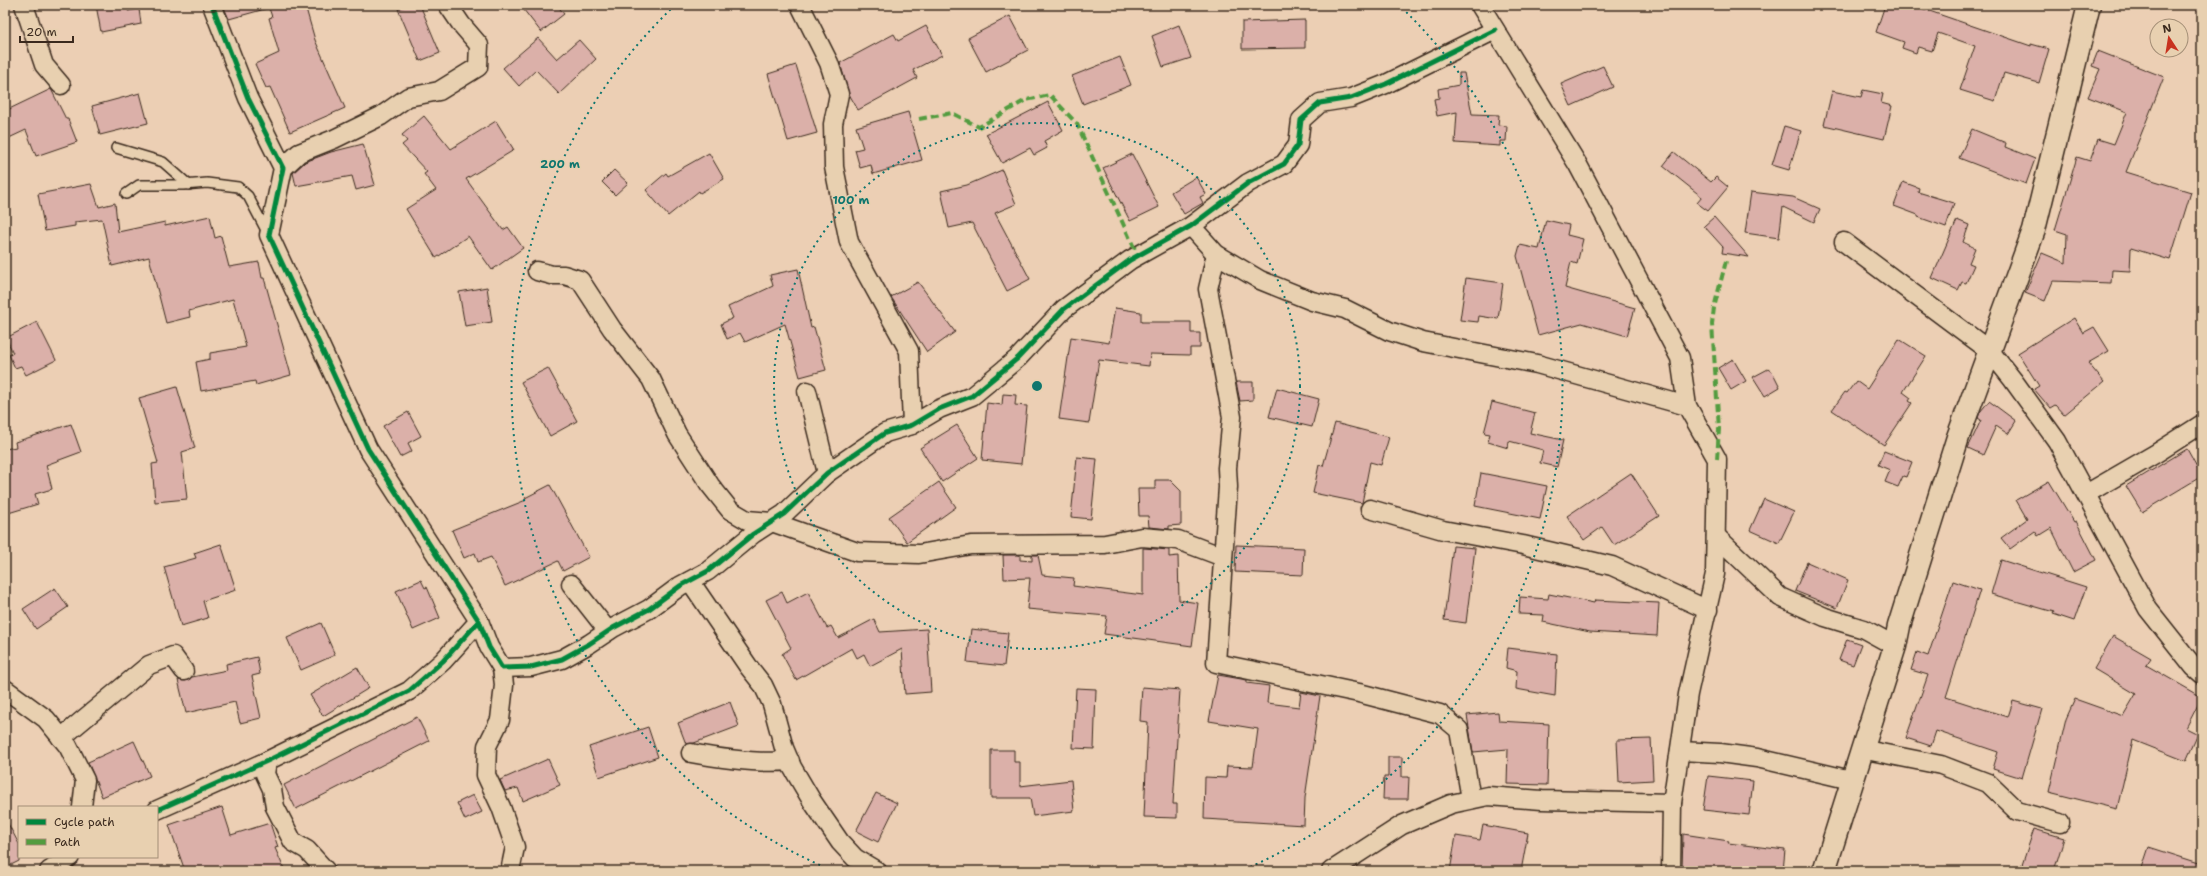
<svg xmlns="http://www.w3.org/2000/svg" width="2207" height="876" viewBox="0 0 2207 876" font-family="'Shantell Sans',sans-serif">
	<rect width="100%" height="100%" fill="#eccfb4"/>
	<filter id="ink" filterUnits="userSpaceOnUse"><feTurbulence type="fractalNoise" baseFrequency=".025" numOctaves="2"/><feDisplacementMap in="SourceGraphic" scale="8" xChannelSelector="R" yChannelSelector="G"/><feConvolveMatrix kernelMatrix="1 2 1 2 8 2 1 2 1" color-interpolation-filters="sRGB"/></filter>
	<g filter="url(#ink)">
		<g fill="#dbb0a9" stroke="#3b2a1e">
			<path d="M96 5H127L128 11 139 9 141 24 101 32Z"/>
			<path d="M223 5H265V9L229 19Z"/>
			<path d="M268 5H305L315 40 345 108 290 132 270 87 266 88 255 64 279 53 269 18 272 17Z"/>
			<path d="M408 5H420L440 53 420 61 398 9Z"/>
			<path d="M520 5H557L564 14 541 32Z"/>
			<path d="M1885 5H1912L2031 46V44L2049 49 2039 83 2004 73 1995 101 1960 90 1975 46 1938 33 1932 51 1918 47 1916 53 1902 48 1904 42 1876 32Z"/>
			<path d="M1010 16 1028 50 986 72 968 38Z"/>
			<path d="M1305 20V48L1242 49V22Z"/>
			<path d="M1179 25 1191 58 1163 67 1152 36Z"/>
			<path d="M926 26 942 55 913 70 917 78 858 110 849 94 840 63 894 34 898 41Z"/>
			<path d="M538 38 557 59 579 40 596 59 559 94 536 70 519 86 503 68Z"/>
			<path d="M2098 51 2164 77 2126 172 2191 192 2170 260 2131 248 2130 271 2112 270 2111 283 2053 281 2045 301 2025 293 2042 253 2066 263 2067 234 2055 230 2077 157 2090 161 2098 139 2114 144 2127 112 2088 97 2100 69 2092 66Z"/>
			<path d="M1120 57 1131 85 1083 104 1072 76Z"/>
			<path d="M796 65 817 133 788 141 768 74Z"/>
			<path d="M1603 66 1613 87 1571 106 1561 84Z"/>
			<path d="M1459 73H1464L1472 114 1499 115 1498 125 1507 126 1506 141H1500V146L1455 143 1457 112 1437 116 1434 99 1439 98 1438 89 1459 85Z"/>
			<path d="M51 89 66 119H68L77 142 36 156 26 130 9 138 5 130V111Z"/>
			<path d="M1863 90 1883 94 1881 103 1892 106 1884 139 1824 125 1832 91 1861 97Z"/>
			<path d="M140 93 148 123 100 135 92 106Z"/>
			<path d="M1048 102 1063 130 1044 141 1047 148 1034 155 1030 148 1002 163 986 134Z"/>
			<path d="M908 112 922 160 873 174 871 165 860 168 855 150 863 148 856 127Z"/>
			<path d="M424 116 451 149 496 121 514 150 466 179 503 230 508 227 523 248 492 270 468 236 436 258 406 209 436 190 424 174 427 172 402 145 407 141 402 135Z"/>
			<path d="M1784 126 1801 131 1789 170 1772 165Z"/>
			<path d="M1972 129 2006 143 2005 147 2035 159 2026 184 1959 158Z"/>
			<path d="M363 144 375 185 356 190 352 176 296 186 293 173 305 162 331 152Z"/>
			<path d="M1674 152 1711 182 1716 177 1728 187 1708 211 1697 203 1702 197 1663 166Z"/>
			<path d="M709 153 724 179 700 193 699 191 668 216 646 190 666 173 668 176Z"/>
			<path d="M1132 154 1159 207 1130 221 1103 168Z"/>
			<path d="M614 170 628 183 615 195 602 182Z"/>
			<path d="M1002 170 1016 204 995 213 1030 279 1007 291 972 223 949 228 941 191 967 185Z"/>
			<path d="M1196 177 1206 194 1200 197 1203 203 1184 214 1171 192Z"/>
			<path d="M1903 182 1919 188 1918 192 1954 203 1946 227 1918 217V215L1894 206Z"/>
			<path d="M91 184 99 207 115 203 118 232 165 222V226L210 216 215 238 221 236 229 267 259 262 262 278H264L291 375 256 385 255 381 201 391 196 362 210 359V353L246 347 233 299 189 311 190 317 166 323 149 257 112 266 102 219 75 222V226L45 231 38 194Z"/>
			<path d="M1751 192 1793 197 1820 209 1814 222 1783 207 1779 238 1745 233Z"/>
			<path d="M1714 217 1749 257 1722 253 1723 247 1704 226Z"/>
			<path d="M1546 220 1569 225 1567 235 1583 239 1577 264 1571 262 1565 288 1635 308 1627 336 1582 323 1538 335 1517 256 1520 245 1539 249Z"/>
			<path d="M1957 220 1969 225 1963 242 1975 248 1969 263 1974 265 1966 283 1962 282 1958 290 1932 278Z"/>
			<path d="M798 269 811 328 814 327 826 370 800 377 785 324 745 342 740 333 727 339 721 324 733 318 728 307 773 286 770 275Z"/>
			<path d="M1466 278 1503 283 1498 319 1479 316 1478 322 1460 320Z"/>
			<path d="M918 282 955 332 927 352 891 297Z"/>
			<path d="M487 287 492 322 465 326 459 292Z"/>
			<path d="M1115 308 1141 312V322H1191V333H1200V348H1190V355L1150 354 1149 366 1099 360 1089 423 1059 419 1071 337 1109 343Z"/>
			<path d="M2074 318 2083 333 2094 327 2109 351 2088 363 2104 382 2064 415 2055 405 2050 408 2034 389 2039 386 2018 353Z"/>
			<path d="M37 322 56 360 26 375 21 366 15 368 9 355 13 353 6 338Z"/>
			<path d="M1899 339 1926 356 1903 392 1911 398 1909 401 1912 403 1884 445 1832 410 1845 392 1847 393 1856 381 1867 389Z"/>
			<path d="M1733 359 1746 381 1731 390 1718 368Z"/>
			<path d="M548 368 577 421 550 436 521 382Z"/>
			<path d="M1768 369 1773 373 1780 387 1765 396 1753 377Z"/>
			<path d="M1236 382H1253V400L1240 401Z"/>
			<path d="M177 387 195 448 182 452 187 499 155 502 152 464 158 463 139 398Z"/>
			<path d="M1277 388 1319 399 1312 427 1269 417Z"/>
			<path d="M1003 394 1016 395 1015 405 1027 406 1021 464 982 460 987 403 1002 405Z"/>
			<path d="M1989 401 2016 421 2008 434 1996 426 1983 455 1968 448 1981 420 1978 418 1980 412Z"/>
			<path d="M1492 402 1535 413 1530 433 1563 440 1557 467 1540 463 1543 450 1509 441 1508 448 1488 442 1490 434 1484 433Z"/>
			<path d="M408 412 421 436 408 443 412 451 400 457 383 426Z"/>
			<path d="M1335 423 1389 437 1381 465 1370 462 1362 503 1313 493 1319 465 1323 466Z"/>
			<path d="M71 424 81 452 46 465 52 489 35 494 38 504 5 514V449L16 447 15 442Z"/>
			<path d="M957 425 978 458 942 482 920 448Z"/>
			<path d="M2187 449 2202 476 2142 512 2126 486Z"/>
			<path d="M1884 451 1912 462 1906 477 1903 476 1898 487 1885 482 1890 470 1878 465Z"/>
			<path d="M1077 457 1097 459 1091 519 1071 517Z"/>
			<path d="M1481 473 1547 486 1540 519 1475 506Z"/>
			<path d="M1631 473 1659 516 1614 545 1602 527 1584 540 1567 516Z"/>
			<path d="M1155 480H1170L1181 491V525L1169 526V529L1149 527 1148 516H1139L1138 489H1155Z"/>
			<path d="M2049 481 2074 522 2076 521 2096 560 2073 572 2051 528 2038 536 2035 531 2010 549 2001 538 2027 519 2016 500Z"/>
			<path d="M939 482 956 507 907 542 889 517Z"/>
			<path d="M550 485 589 557 563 571 558 561 505 586 491 557 478 562 475 553 464 558 452 530 526 500 525 498Z"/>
			<path d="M1764 499 1794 512 1779 543 1750 530Z"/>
			<path d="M221 544 236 590 203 601 208 618 181 626 164 567 196 558 194 553Z"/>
			<path d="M1236 545 1304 548 1303 575 1235 572Z"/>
			<path d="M1453 546 1475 548 1466 623 1444 620Z"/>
			<path d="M1143 548 1169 550V557L1178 556 1179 600 1198 603 1192 646 1104 634 1107 616 1027 609 1030 578 1004 579 1003 555H1020V560L1032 561V555H1038L1042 575 1074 578 1073 586 1143 595Z"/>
			<path d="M2001 560 2086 587 2074 621 2053 614 2054 612 1991 594Z"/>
			<path d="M1807 562 1848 580 1837 608 1795 591Z"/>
			<path d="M421 580 425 588 427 587 440 618 413 630 396 591Z"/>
			<path d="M1953 581 1980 590 1946 697 2008 717 2013 701 2042 709 2022 778 1993 769 1998 752 1936 731 1931 746 1906 738 1928 675 1911 670 1917 652 1928 656Z"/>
			<path d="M55 588 68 607 36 629 23 609Z"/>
			<path d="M782 592 787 603 808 592 827 628 831 626 838 638 874 619 880 632 927 629 931 692 905 694 902 649 870 666 864 654 857 658 852 648 796 680 782 654 791 648 766 600Z"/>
			<path d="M1549 594 1594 603 1595 600 1659 603 1657 636 1590 632 1543 622 1544 615 1519 614 1520 597 1548 599Z"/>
			<path d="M321 623 335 655 301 670 287 638Z"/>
			<path d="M971 629 1008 633 1004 666 967 662Z"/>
			<path d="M2113 636 2151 658 2146 665 2202 697 2186 728 2198 734 2186 761 2133 740 2117 809 2049 792 2066 719 2075 699 2123 716 2136 694 2094 669Z"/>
			<path d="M1847 639 1861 644 1853 665 1839 660Z"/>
			<path d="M1508 648 1557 654 1555 696 1516 689 1517 671 1506 668Z"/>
			<path d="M257 657 260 674 252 676 261 718 240 723 235 702 186 713 178 680 186 681 192 677 227 670 226 664Z"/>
			<path d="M357 667 369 688 323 716 310 695Z"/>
			<path d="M1218 675 1247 680V683L1269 686 1267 703 1299 707 1301 692 1320 696 1305 798 1304 825 1204 819 1205 777 1226 778 1227 766 1253 767 1258 729 1209 721Z"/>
			<path d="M1142 687 1180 690 1173 804H1177V818L1144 817 1148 722 1140 721Z"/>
			<path d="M1076 688 1096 689 1094 749 1073 748Z"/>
			<path d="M730 702 739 726 694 743 686 744 678 723Z"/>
			<path d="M1498 712 1499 721 1549 724 1547 785 1507 784 1508 749 1473 752 1467 715Z"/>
			<path d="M417 717 429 741 296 809 284 785Z"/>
			<path d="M648 727 658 757 599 777 589 747Z"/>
			<path d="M1651 739 1653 780 1619 782 1617 740Z"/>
			<path d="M134 741 150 776 102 797 88 762Z"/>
			<path d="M991 750H1014V762H1020V786L1071 780 1074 811 1033 816 1030 798H991Z"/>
			<path d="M1388 757H1402V777H1409L1408 799H1383L1384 777H1388Z"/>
			<path d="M548 759 560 785 523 801 518 788 505 791 500 780Z"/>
			<path d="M1708 776 1753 781 1749 815 1703 810Z"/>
			<path d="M876 793 897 803 878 842 856 831Z"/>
			<path d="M473 795 482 812 465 820 457 803Z"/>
			<path d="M222 807 231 835 270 823 278 847 275 848 285 871H185L169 825Z"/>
			<path d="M5 818 19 844V861L5 868Z"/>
			<path d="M1483 825 1528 833 1521 871H1450L1456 836 1480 840Z"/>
			<path d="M2034 829 2064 838 2054 871H2020Z"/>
			<path d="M1683 834 1729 841 1728 843 1785 850 1783 871H1682Z"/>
			<path d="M2149 847 2202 864V871H2141Z"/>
		</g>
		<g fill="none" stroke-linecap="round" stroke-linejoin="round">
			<defs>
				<g id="lane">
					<path d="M116 148 163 162 189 185"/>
					<path d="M126 194 139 185H184L207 183 238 187 248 196 268 234"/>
				</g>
				<g id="street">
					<path d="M24 5 44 65 61 85"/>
					<path d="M800 5 829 63 839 94 833 124 834 167 849 242 909 351 912 425"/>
					<path d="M1480 5 1578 165 1680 358 1687 406 1717 459 1715 574 1688 694 1672 803 1671 871"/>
					<path d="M283 168 299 153 334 139 381 116 408 97 439 91 478 67 479 45 461 24 448 5"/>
					<path d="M1191 226 1216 254 1260 280 1312 301 1345 309 1389 331 1423 342 1537 364 1687 406"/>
					<path d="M1844 242 1990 351 2013 380 2057 441 2148 609 2194 667 2202 674"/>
					<path d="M1216 254 1208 289 1232 417 1227 468 1228 487 1216 663 1359 693 1440 714 1459 730 1471 799"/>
					<path d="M537 271 552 275H564L580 280 612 329 651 379 677 434 710 485 730 510 747 520 772 522 857 552 919 554 971 545 1105 544 1142 537 1178 540 1223 557"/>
					<path d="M807 391 827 473"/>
					<path d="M2086 494 2155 454 2202 424"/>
					<path d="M1370 509 1443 530 1523 545 1612 566 1708 610"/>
					<path d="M1716 536 1780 597 1825 617 1864 629 1895 646"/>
					<path d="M690 581 748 666 763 685 772 704 784 748 792 767 812 801 840 842 855 858 877 871"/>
					<path d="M571 584 608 631"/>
					<path d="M479 621 489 647 502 668 531 667 562 659 589 644 613 628 649 609 680 586 708 571 753 534 784 514 827 473 885 433 912 425 939 409 972 396 1018 358 1064 309 1130 260 1191 226 1248 183 1284 164 1298 145 1301 120 1320 103 1351 98 1386 84 1495 30"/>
					<path d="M502 668 504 685 500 720 487 746 486 775 501 807 515 847 510 871"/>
					<path d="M5 689 46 719 68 746 85 780 82 807"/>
					<path d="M61 738 149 665 173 656 184 671"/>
					<path d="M1861 749 1941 765 1988 783 2017 811 2060 823"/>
					<path d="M1680 751 1720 753 1757 758 1851 780"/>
					<path d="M691 753C723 759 757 764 790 761"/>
					<path d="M267 761 265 774 272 789 275 807 293 842 307 850 326 871"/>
					<path d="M157 810 267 761 409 691 443 661 479 621 368 449 269 235 283 168 248 98 212 5"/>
					<path d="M49 871 70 857"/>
					<path d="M1331 871 1402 825 1451 804 1488 796 1542 800 1672 803"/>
				</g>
				<path id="secondary" d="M1824 871 1895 646 1899 626 1958 437 2034 230 2089 5"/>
			</defs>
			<use href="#lane" stroke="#3b2a1e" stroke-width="12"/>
			<use href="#street" stroke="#3b2a1e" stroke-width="21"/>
			<use href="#secondary" stroke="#3b2a1e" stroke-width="25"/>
			<use href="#lane" stroke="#e8d0b0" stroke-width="9"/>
			<use href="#street" stroke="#e8d0b0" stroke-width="18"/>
			<use href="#secondary" stroke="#e8d0b0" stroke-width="22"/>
			<g stroke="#529c3f" stroke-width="4" stroke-dasharray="8 4" stroke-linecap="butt">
				<path d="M919 119 952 113 979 127 1026 100 1050 95 1077 124 1138 256"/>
				<path d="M1717 459 1719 429 1712 324 1714 308 1726 261"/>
			</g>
			<defs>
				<g id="cycleway">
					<path d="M479 621 489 647 502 668 531 667 562 659 589 644 613 628 649 609 680 586 708 571 753 534 784 514 827 473 885 433 912 425 939 409 972 396 1018 358 1064 309 1130 260 1191 226 1248 183 1284 164 1298 145 1301 120 1320 103 1351 98 1386 84 1495 30"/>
					<path d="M157 810 267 761 409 691 443 661 479 621 368 449 269 235 283 168 248 98 212 5"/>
				</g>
			</defs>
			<use href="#cycleway" stroke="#e8d0b0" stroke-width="8"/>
			<use href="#cycleway" stroke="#00873e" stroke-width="5"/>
		</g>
	</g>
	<g fill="none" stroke="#0f766e" stroke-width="2" stroke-dasharray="2 4">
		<circle cx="1037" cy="386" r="263"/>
		<path d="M831 870A526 526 0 0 1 672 8M1402 8A526 526 0 0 1 1243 870"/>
	</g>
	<circle cx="1037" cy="386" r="6" fill="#0f766e" stroke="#e8d0b0" stroke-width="2"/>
	<g font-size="12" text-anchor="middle" font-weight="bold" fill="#0f766e" stroke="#e8d0b0" stroke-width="3" stroke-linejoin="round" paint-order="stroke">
		<text x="560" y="168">200 m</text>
		<text x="851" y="204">100 m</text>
	</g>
	<rect width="2207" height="876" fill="none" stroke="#e8d0b0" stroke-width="20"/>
	<rect x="10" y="10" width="2187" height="856" fill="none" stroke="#3b2a1e" stroke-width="1.5" filter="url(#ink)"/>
	<rect x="18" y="806" width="140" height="52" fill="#e8d0b0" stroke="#a38e76"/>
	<rect x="26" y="819" width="20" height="6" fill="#00873e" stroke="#a38e76"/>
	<text x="54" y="826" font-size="12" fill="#3b2a1e">Cycle path</text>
	<rect x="26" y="839" width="20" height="6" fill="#529c3f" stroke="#a38e76"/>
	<text x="54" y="846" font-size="12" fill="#3b2a1e">Path</text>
	<g transform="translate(2169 38) rotate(348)"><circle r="19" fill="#e8d0b0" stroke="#a38e76"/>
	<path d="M0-3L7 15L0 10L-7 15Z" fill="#c8321e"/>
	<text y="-6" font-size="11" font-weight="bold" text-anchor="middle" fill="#3b2a1e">N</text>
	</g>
	<path d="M20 36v6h53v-6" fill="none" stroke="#3b2a1e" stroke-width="2"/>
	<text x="26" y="36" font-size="12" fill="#3b2a1e" stroke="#e8d0b0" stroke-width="3" paint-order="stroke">20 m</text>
</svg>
